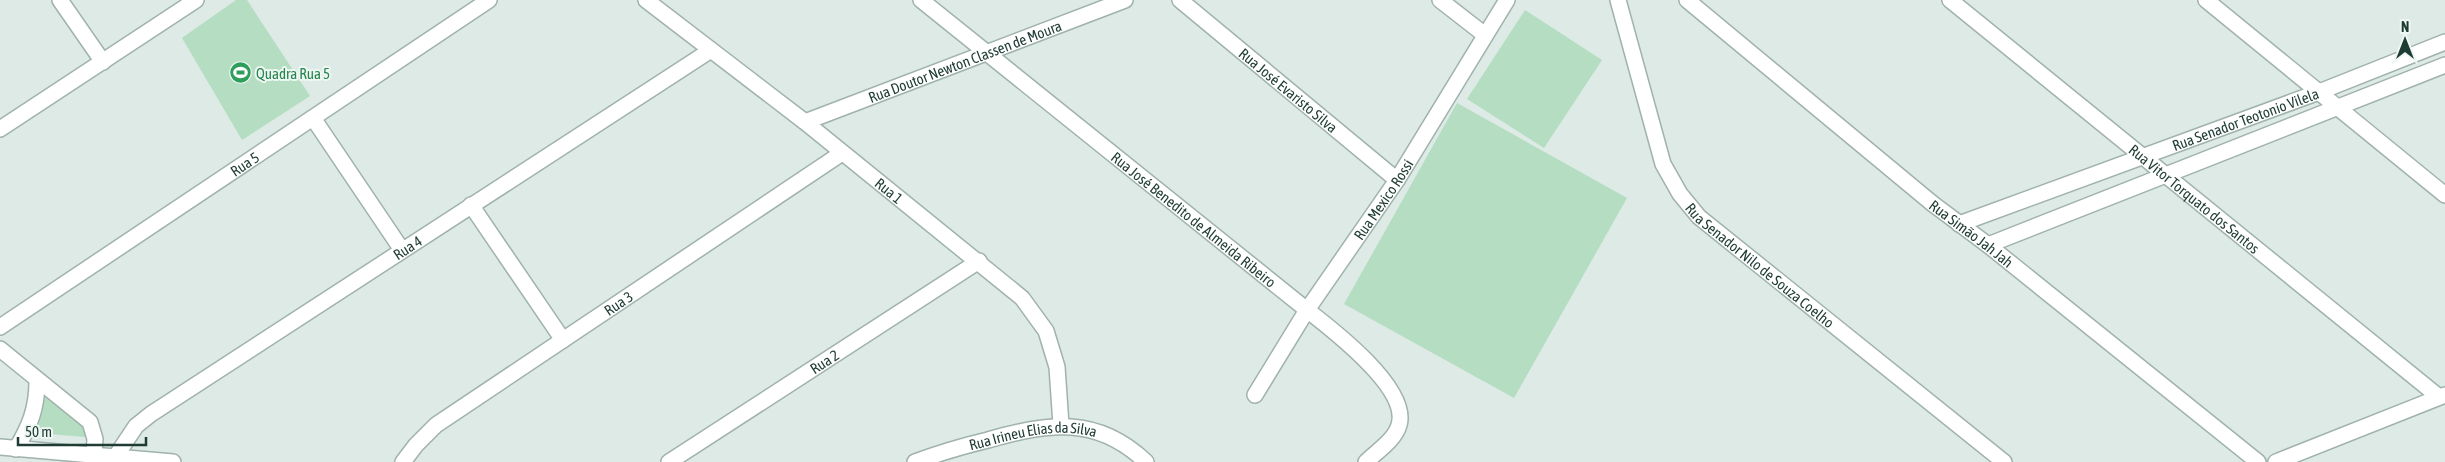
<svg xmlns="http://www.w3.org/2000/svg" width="2445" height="462" viewBox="0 0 2445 462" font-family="'Asap Condensed',sans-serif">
	<rect width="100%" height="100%" fill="#ddeae5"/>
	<g fill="#b4ddc1">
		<path d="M236 0H247L310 96 242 140 182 38Z"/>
		<path d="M1525 10 1602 60 1544 148 1467 99Z"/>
		<path d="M1457 103 1627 198 1514 398 1344 304Z"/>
		<path d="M46 394 87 427 85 437 37 433Z"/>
	</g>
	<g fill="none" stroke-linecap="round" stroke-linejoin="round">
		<defs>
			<g id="minor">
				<path d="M60 0 103 62"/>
				<path id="s1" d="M646 0 805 122 1022 298 1046 331 1057 367 1061 425"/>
				<path id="s2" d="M921 0 1307 310C1333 330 1410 389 1399 425 1395 440 1376 452 1366 462"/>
				<path id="s3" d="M1180 0 1397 180"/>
				<path d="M1440 0 1485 35"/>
				<path id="s4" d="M1618 0 1663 164 1680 194 1699 217 2004 462"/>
				<path id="s5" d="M1687 0 1933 204 1988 245 2258 462"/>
				<path id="s6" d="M1950 0 2439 397"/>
				<path d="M2206 0 2445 195"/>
				<path d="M313 118 402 250"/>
				<path id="s7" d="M805 122 1125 0"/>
				<path d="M0 129 196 0"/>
				<path d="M471 205 563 340"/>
				<path id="s8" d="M1959 224 2319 92 2445 42"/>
				<path d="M1988 245 2445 65"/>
				<path id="s9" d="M0 327 489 0"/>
				<path d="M0 349 90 422 95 439 94 454"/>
				<path id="s10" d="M1255 395 1307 310 1397 180 1507 0"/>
				<path d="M0 447 173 462"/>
				<path d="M16 449C30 426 37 408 37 381"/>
				<path id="s11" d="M116 456 136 426 151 414 711 50"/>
				<path id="s12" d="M403 462 416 445 436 425 842 153"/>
				<path id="s13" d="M669 462 979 261"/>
				<path id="s14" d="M915 462C939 453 963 446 988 440 1048 423 1097 415 1146 462"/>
				<path d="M2276 462 2445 395"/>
			</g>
		</defs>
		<use href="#minor" stroke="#a0b2ac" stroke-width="18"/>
		<use href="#minor" stroke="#fff" stroke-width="15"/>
	</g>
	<defs>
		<symbol id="stadium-disc" viewBox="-11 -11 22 22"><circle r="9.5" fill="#2e9e5b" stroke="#eef7f3"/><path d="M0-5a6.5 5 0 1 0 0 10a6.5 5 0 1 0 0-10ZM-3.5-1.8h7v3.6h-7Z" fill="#fff"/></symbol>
	</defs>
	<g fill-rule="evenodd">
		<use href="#stadium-disc" x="228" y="60" width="25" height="25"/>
	</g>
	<g text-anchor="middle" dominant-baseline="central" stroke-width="4" stroke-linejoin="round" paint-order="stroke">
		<g font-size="15" fill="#1e3b34" stroke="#eef7f3">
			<text stroke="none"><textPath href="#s7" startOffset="171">Rua Doutor Newton Classen de Moura</textPath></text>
			<text stroke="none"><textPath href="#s3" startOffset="141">Rua José Evaristo Silva</textPath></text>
			<text stroke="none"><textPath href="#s8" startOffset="305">Rua Senador Teotonio Vilela</textPath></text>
			<text stroke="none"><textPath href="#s9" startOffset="294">Rua 5</textPath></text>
			<text stroke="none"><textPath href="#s1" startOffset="309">Rua 1</textPath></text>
			<text stroke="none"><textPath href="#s10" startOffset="234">Rua Mexico Rossi</textPath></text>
			<text stroke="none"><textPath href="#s6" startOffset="315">Rua Vitor Torquato dos Santos</textPath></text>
			<text stroke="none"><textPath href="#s2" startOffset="350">Rua José Benedito de Almeida Ribeiro</textPath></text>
			<text stroke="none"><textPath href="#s5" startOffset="368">Rua Simão Jah Jah</textPath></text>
			<text stroke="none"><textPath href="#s11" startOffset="361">Rua 4</textPath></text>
			<text stroke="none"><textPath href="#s4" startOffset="312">Rua Senador Nilo de Souza Coelho</textPath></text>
			<text stroke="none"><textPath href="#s12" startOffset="269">Rua 3</textPath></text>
			<text stroke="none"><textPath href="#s13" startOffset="185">Rua 2</textPath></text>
			<text stroke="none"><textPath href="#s14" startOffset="122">Rua Irineu Elias da Silva</textPath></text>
		</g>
		<g font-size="15" fill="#27864d" stroke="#eef7f3" text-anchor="start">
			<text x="256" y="73">Quadra Rua 5</text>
		</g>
	</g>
	<g transform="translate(2405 40)" stroke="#eef7f3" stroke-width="4" paint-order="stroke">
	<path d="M0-4L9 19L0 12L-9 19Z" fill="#1e3b34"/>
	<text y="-8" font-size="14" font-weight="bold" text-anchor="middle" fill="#1e3b34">N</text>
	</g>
	<path d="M18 437v8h128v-8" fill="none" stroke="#1e3b34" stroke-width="2.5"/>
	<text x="25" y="437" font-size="15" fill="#1e3b34" stroke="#eef7f3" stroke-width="4" paint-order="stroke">50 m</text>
</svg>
